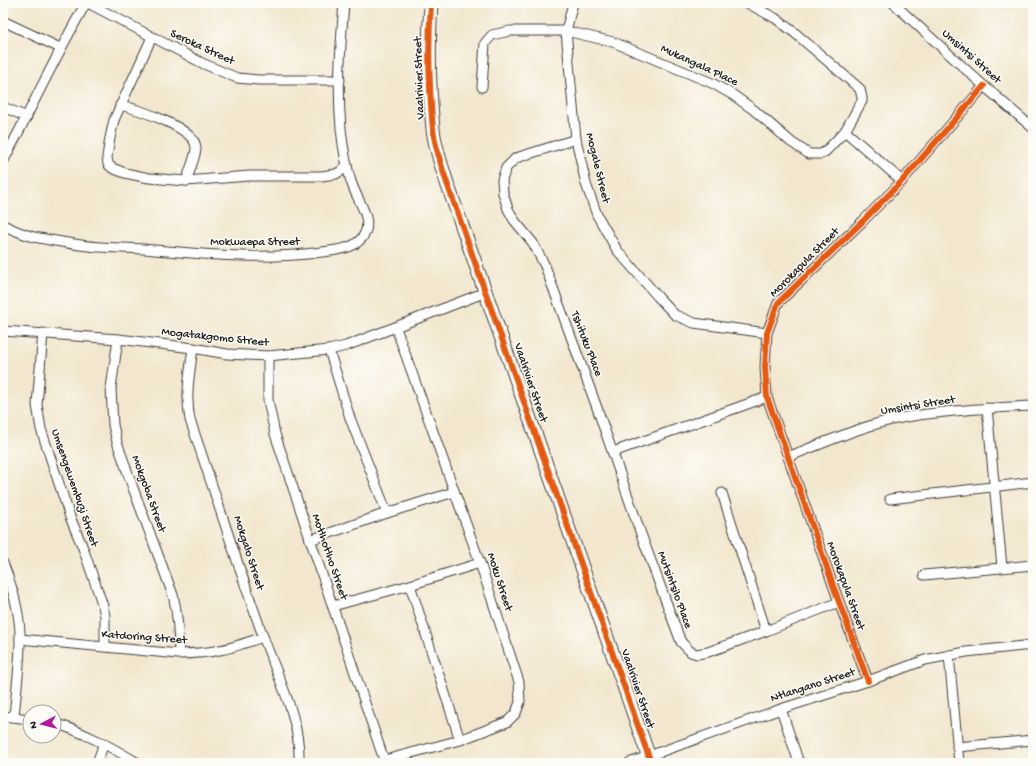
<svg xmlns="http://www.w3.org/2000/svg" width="1036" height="766" viewBox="0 0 1036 766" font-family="'Gochi Hand',sans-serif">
	<rect width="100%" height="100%" fill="#fdfcf7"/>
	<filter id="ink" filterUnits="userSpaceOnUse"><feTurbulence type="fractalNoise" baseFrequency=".025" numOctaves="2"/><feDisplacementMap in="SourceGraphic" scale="8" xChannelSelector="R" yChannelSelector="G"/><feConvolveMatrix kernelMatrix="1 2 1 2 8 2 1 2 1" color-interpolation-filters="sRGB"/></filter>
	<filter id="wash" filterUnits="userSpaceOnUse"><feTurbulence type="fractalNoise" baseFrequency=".012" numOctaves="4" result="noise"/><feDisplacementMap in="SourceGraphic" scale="16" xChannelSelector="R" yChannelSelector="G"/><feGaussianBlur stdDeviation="0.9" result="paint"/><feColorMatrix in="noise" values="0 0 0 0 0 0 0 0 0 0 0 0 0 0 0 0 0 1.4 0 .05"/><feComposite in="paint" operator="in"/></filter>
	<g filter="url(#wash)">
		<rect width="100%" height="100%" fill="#f2e7ce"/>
	</g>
	<g filter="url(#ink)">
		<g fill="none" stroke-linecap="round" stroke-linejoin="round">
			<defs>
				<g id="street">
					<path d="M88 3 204 64 237 78 259 80H340"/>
					<path d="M573 3 566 31 576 139 586 184 597 215 617 250 658 297 675 315 694 323 767 333"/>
					<path d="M893 3 984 86 1033 128"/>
					<path d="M3 21 60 48"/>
					<path d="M152 37 114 120 110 138 107 157 108 164 112 168 125 173 149 178 186 181 249 176H321L336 174 341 171 347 165"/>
					<path d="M482 87 485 43 492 35 510 31H566L613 42 712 83 733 95 754 110 791 142 809 154H821L826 151 845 131 862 101V98L860 89 795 33 775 18 747 3"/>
					<path d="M120 105C137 109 196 128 196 148 196 155 189 173 186 181"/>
					<path d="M3 107 27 117"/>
					<path d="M845 131 902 181"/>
					<path d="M576 139 516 158 506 168 502 180 503 193 508 209 514 220 533 243 545 266 596 405 641 534 681 642 691 652 697 654 708 652 766 631 839 602"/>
					<path d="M3 162C31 109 56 55 86 3"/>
					<path d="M3 225C13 230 23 234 34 237 56 241 79 246 100 247 115 248 129 248 143 249 203 254 262 261 322 252 337 250 358 249 365 233 372 217 357 200 352 184 349 177 348 169 346 161 335 112 340 53 344 3"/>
					<path d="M3 331 118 339 193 348 227 354 268 356 329 350 346 346 486 292"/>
					<path d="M43 333 37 405 41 429 70 517 83 548 103 606 105 616V647"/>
					<path d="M118 339 111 388 113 425 117 442 133 488 173 595C178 615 179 633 179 654"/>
					<path d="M193 348C190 372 185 395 190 420 215 492 237 564 263 636 277 677 301 718 299 763"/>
					<path d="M329 350 350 418 387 513"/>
					<path d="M268 356V400L275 434 385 763"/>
					<path d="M987 408 1002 567"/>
					<path d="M613 452 767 397"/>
					<path d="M788 457C826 442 865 424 906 417 948 410 991 408 1033 406"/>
					<path d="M722 493 766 631"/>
					<path d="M890 499 1033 482"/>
					<path d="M310 540 387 513 454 492"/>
					<path d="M3 563C12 586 21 616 20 641 20 666 16 692 14 717"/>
					<path d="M924 575 1033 565"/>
					<path d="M410 585 460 740"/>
					<path d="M333 606 410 585 480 563"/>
					<path d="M20 639 179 654C214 654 231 648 263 637"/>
					<path d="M949 655 959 763"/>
					<path d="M868 681 839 602 767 397 765 367 767 333 778 303 863 221 902 181 984 86"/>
					<path d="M781 709 799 763"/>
					<path d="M3 716 30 719"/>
					<path d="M54 723C84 732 111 747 138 763"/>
					<path d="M957 747 1033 740"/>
					<path d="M385 760 460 740 507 722 516 713 520 702 519 682 480 563 396 328"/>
					<path d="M97 763 104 743"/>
					<path d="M629 763 781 709 868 681 925 660 966 652 1033 645"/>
				</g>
				<path id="secondary" d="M431 3C428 45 429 88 433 129 435 147 441 165 447 183L651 763"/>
			</defs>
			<use href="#street" stroke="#3c3a37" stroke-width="11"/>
			<use href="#secondary" stroke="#3c3a37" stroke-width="15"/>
			<use href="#street" stroke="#fff" stroke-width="9"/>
			<use href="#secondary" stroke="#fff" stroke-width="13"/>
			<defs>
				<g id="cycleway">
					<path d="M431 3C428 45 429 88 433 129 435 147 441 165 447 183L651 763"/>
					<path d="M868 681 839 602 767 397 765 367 767 333 778 303 863 221 902 181 984 86"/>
				</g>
			</defs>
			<use href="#cycleway" stroke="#fdfcf7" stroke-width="8"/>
			<use href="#cycleway" stroke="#e8590c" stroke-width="6"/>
		</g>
	</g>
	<g text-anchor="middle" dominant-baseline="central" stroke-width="3" stroke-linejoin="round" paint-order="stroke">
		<g font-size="12" fill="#1c1c1c" stroke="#fdfcf7">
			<text transform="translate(202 48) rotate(25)">Seroka Street</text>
			<text transform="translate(971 57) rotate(42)">Umsintsi Street</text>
			<text transform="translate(699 66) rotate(25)">Mukangala Place</text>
			<text transform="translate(420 78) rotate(-92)">Vaalrivier Street</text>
			<text transform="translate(597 168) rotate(76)">Mogale Street</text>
			<text x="255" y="243">Mokwaepa Street</text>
			<text transform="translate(805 263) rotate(-45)">Morokapula Street</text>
			<text transform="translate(215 338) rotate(6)">Mogatakgomo Street</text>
			<text transform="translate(586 344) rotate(69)">Tshituku Place</text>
			<text transform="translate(530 383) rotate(71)">Vaalrivier Street</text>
			<text transform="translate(918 406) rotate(-9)">Umsintsi Street</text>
			<text transform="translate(74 488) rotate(71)">Umsengewembuzi Street</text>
			<text transform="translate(148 494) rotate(70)">Mokgoba Street</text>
			<text transform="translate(248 553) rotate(72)">Mokgalo Street</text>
			<text transform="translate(329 557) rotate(71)">Motlhotlho Street</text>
			<text transform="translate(499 582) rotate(72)">Moku Street</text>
			<text transform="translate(845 586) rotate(70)">Morokapula Street</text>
			<text transform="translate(674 590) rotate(70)">Mutsintsilo Place</text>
			<text transform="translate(144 638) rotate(4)">Katdoring Street</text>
			<text transform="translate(813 686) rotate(-18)">Ntlangano Street</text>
			<text transform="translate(637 689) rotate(71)">Vaalrivier Street</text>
		</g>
	</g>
	<rect width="1036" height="766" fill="none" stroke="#fdfcf7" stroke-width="16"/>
	<g transform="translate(42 724) rotate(263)"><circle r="19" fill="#fdfcf7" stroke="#a3a29f"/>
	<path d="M0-3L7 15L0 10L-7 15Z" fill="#b5179e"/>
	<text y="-6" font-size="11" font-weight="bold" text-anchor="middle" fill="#1c1c1c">N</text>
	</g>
</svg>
